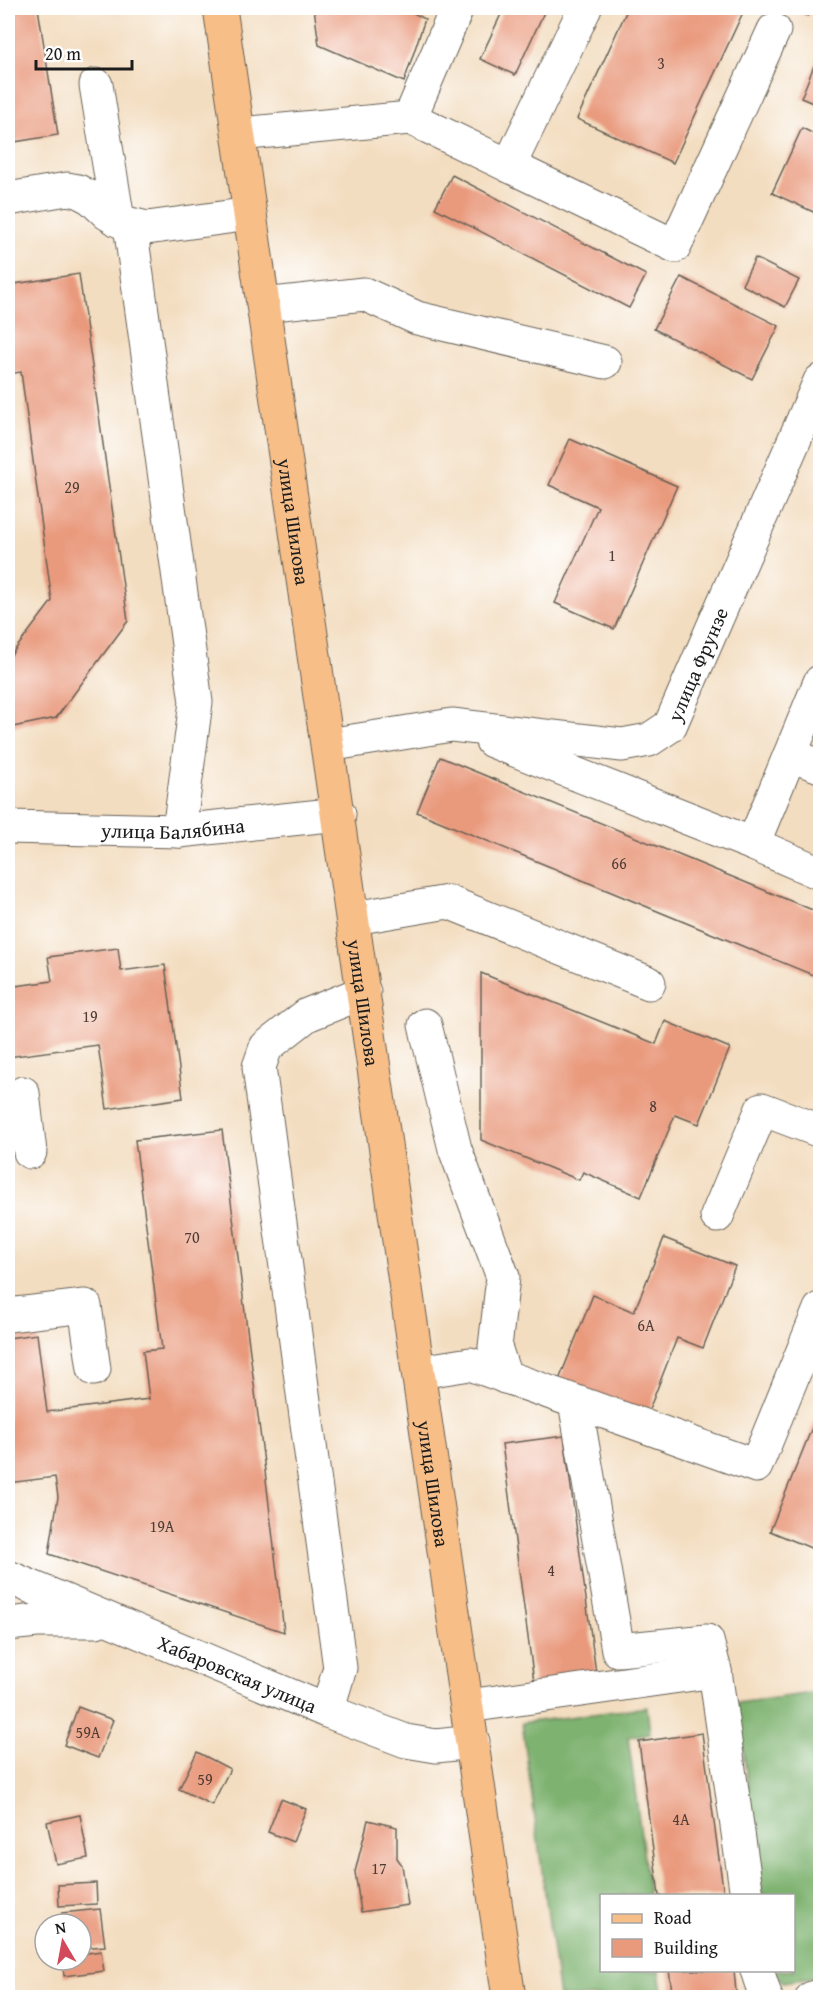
<svg xmlns="http://www.w3.org/2000/svg" width="828" height="2005" viewBox="0 0 828 2005" font-family="'Gentium Book Plus',serif">
	<rect width="100%" height="100%" fill="#fff"/>
	<filter id="ink" filterUnits="userSpaceOnUse"><feTurbulence type="fractalNoise" baseFrequency=".0167" numOctaves="2"/><feDisplacementMap in="SourceGraphic" scale="12" xChannelSelector="R" yChannelSelector="G"/><feConvolveMatrix kernelMatrix="1 2 1 2 8 2 1 2 1" color-interpolation-filters="sRGB"/></filter>
	<filter id="wash" filterUnits="userSpaceOnUse"><feTurbulence type="fractalNoise" baseFrequency=".008" numOctaves="4" result="noise"/><feDisplacementMap in="SourceGraphic" scale="24" xChannelSelector="R" yChannelSelector="G"/><feGaussianBlur stdDeviation="1.35" result="paint"/><feColorMatrix in="noise" values="0 0 0 0 0 0 0 0 0 0 0 0 0 0 0 0 0 1.4 0 .05"/><feComposite in="paint" operator="in"/></filter>
	<g filter="url(#wash)">
		<rect width="100%" height="100%" fill="#f3ddc0"/>
		<g fill="#7eb26f" stroke="#4d6746" stroke-width="1.5">
			<path d="M820 1578V1664L814 1593Z"/>
			<path d="M820 1692V1977L783 1982 772 1971 794 1970V1896L762 1895 737 1703Z"/>
			<path d="M647 1707 650 1733 628 1737 649 1895 602 1896V1970L659 1971 663 1997H559L522 1723Z"/>
		</g>
		<g id="blocks">
			<g fill="#e99a7d">
				<path d="M8 8H38L58 135 8 143Z"/>
				<path d="M314 8H404L425 19 404 82 319 45Z"/>
				<path d="M504 8H546L515 75 480 59Z"/>
				<path d="M628 8H745L673 163 577 119Z"/>
				<path d="M789 8H812L808 16Z"/>
				<path d="M815 63 820 66V106L801 98Z"/>
				<path d="M802 128 820 137V215L772 193Z"/>
				<path d="M452 175 646 275 629 308 435 208Z"/>
				<path d="M755 258 799 280 785 307 742 285Z"/>
				<path d="M79 274 128 621 56 718 8 728V659L52 601 21 372 8 374V285Z"/>
				<path d="M681 277 779 326 752 379 654 329Z"/>
				<path d="M570 439 677 486 614 629 555 603 598 507 549 485Z"/>
				<path d="M440 757 820 913V978L417 812Z"/>
				<path d="M118 948 121 971 165 965 183 1098 107 1109 98 1045 8 1057V987L52 981 48 957Z"/>
				<path d="M481 973 656 1044 665 1021 730 1048 699 1124 675 1115 641 1197 583 1172 579 1180 481 1140Z"/>
				<path d="M222 1130 265 1471 284 1632 49 1554 58 1497 55 1477 8 1483V1338L37 1334 47 1412 149 1399 143 1351 162 1349 135 1140Z"/>
				<path d="M664 1238 735 1266 703 1348 677 1338 647 1415 559 1380 593 1295 634 1312Z"/>
				<path d="M820 1408V1544L818 1551 770 1531Z"/>
				<path d="M564 1436 599 1695 537 1704 502 1444Z"/>
				<path d="M78 1707 113 1720 98 1758 64 1745Z"/>
				<path d="M702 1733 724 1896H659L639 1742Z"/>
				<path d="M197 1752 230 1769 212 1805 179 1789Z"/>
				<path d="M281 1799 306 1809 293 1842 268 1832Z"/>
				<path d="M80 1815 88 1858 56 1864 47 1822Z"/>
				<path d="M368 1820 397 1827V1858L402 1865 408 1905 361 1912 355 1872Z"/>
				<path d="M96 1883 97 1904 59 1906 58 1885Z"/>
				<path d="M100 1909 105 1946 81 1948V1924H63L62 1913Z"/>
				<path d="M101 1951 104 1971 64 1976 62 1960H81V1954Z"/>
				<path d="M669 1970H734L736 1992 693 1998H673Z"/>
			</g>
		</g>
	</g>
	<g filter="url(#ink)">
		<use href="#blocks" fill-opacity="0" stroke="#676055" stroke-width="1.5"/>
		<g fill="none" stroke-linecap="round" stroke-linejoin="round">
			<defs>
				<g id="minor">
					<path d="M96 85 118 220"/>
					<path d="M410 118 675 246 774 30"/>
					<path d="M239 134 410 118 457 8"/>
					<path d="M509 166 585 8"/>
					<path d="M8 199 67 189 78 191 91 198 107 213 122 222 147 228 250 214"/>
					<path d="M130 225 196 702 179 831"/>
					<path d="M264 305 364 294 417 318 605 362"/>
					<path d="M492 741 753 844 820 873"/>
					<path id="s1" d="M328 745 452 725 622 745 649 740 670 726 820 381"/>
					<path d="M790 755 820 766"/>
					<path id="s2" d="M8 827 179 831 339 814"/>
					<path d="M753 844 820 682"/>
					<path d="M354 918 448 902 649 983"/>
					<path d="M425 1025 455 1149 503 1277 495 1347 505 1377"/>
					<path d="M23 1093 30 1152"/>
					<path d="M717 1216 762 1109 820 1131"/>
					<path d="M8 1315 85 1306 94 1369"/>
					<path d="M419 1372 470 1364 756 1466 820 1309"/>
					<path d="M575 1402 618 1650 707 1641 715 1671"/>
					<path id="s3" d="M8 1577 327 1711 406 1741 436 1746 473 1742"/>
					<path d="M8 1624 37 1621H96"/>
					<path d="M468 1706 715 1671 747 1896"/>
					<path d="M327 1711 340 1668 259 1067 266 1047 307 1015 364 992"/>
					<path d="M757 1970 766 1998"/>
					<path d="M812 1998 820 1996"/>
				</g>
				<g id="major">
					<path id="s4" d="M220 8 509 1998"/>
				</g>
			</defs>
			<use href="#minor" stroke="#676055" stroke-width="35"/>
			<use href="#major" stroke="#676055" stroke-width="35"/>
			<use href="#minor" stroke="#fff" stroke-width="33"/>
			<use href="#major" stroke="#f7be88" stroke-width="33"/>
		</g>
	</g>
	<g text-anchor="middle" dominant-baseline="central" stroke-width="4.5" stroke-linejoin="round" paint-order="stroke">
		<g font-size="16" fill="#4f3c34">
			<text x="661" y="63">3</text>
			<text x="72" y="487">29</text>
			<text x="612" y="555">1</text>
			<text x="619" y="863">66</text>
			<text x="90" y="1016">19</text>
			<text x="653" y="1106">8</text>
			<text x="192" y="1237">70</text>
			<text x="646" y="1325">6А</text>
			<text x="162" y="1526">19А</text>
			<text x="551" y="1570">4</text>
			<text x="88" y="1732">59А</text>
			<text x="205" y="1779">59</text>
			<text x="681" y="1819">4А</text>
			<text x="379" y="1868">17</text>
		</g>
		<g font-size="20" fill="#1c1c1c" stroke="#fff">
			<text stroke="none"><textPath href="#s4" startOffset="519">улица Шилова</textPath></text>
			<text stroke="none"><textPath href="#s1" startOffset="417">улица Фрунзе</textPath></text>
			<text stroke="none"><textPath href="#s2" startOffset="165">улица Балябина</textPath></text>
			<text stroke="none"><textPath href="#s4" startOffset="1005">улица Шилова</textPath></text>
			<text stroke="none"><textPath href="#s4" startOffset="1491">улица Шилова</textPath></text>
			<text stroke="none"><textPath href="#s3" startOffset="249">Хабаровская улица</textPath></text>
		</g>
	</g>
	<rect width="828" height="2005" fill="none" stroke="#fff" stroke-width="30"/>
	<rect x="600" y="1894" width="195" height="78" fill="#ffffff" stroke="#a4a4a4" stroke-width="1.5"/>
	<rect x="612" y="1914" width="30" height="9" fill="#f7be88" stroke="#a4a4a4" stroke-width="1.5"/>
	<text x="654" y="1924" font-size="18" fill="#1c1c1c">Road</text>
	<rect x="612" y="1939" width="30" height="18" fill="#e99a7d" stroke="#a4a4a4" stroke-width="1.5"/>
	<text x="654" y="1954" font-size="18" fill="#1c1c1c">Building</text>
	<g transform="translate(63 1942) rotate(350)"><circle r="28" fill="#ffffff" stroke="#a4a4a4" stroke-width="1.5"/>
	<path d="M0-4.5L10 22L0 15L-10 22Z" fill="#d1495b"/>
	<text y="-9" font-size="16" font-weight="bold" text-anchor="middle" fill="#1c1c1c">N</text>
	</g>
	<path d="M36 60v9h96v-9" fill="none" stroke="#1c1c1c" stroke-width="3"/>
	<text x="45" y="60" font-size="18" fill="#1c1c1c" stroke="#ffffff" stroke-width="4.5" paint-order="stroke">20 m</text>
</svg>
